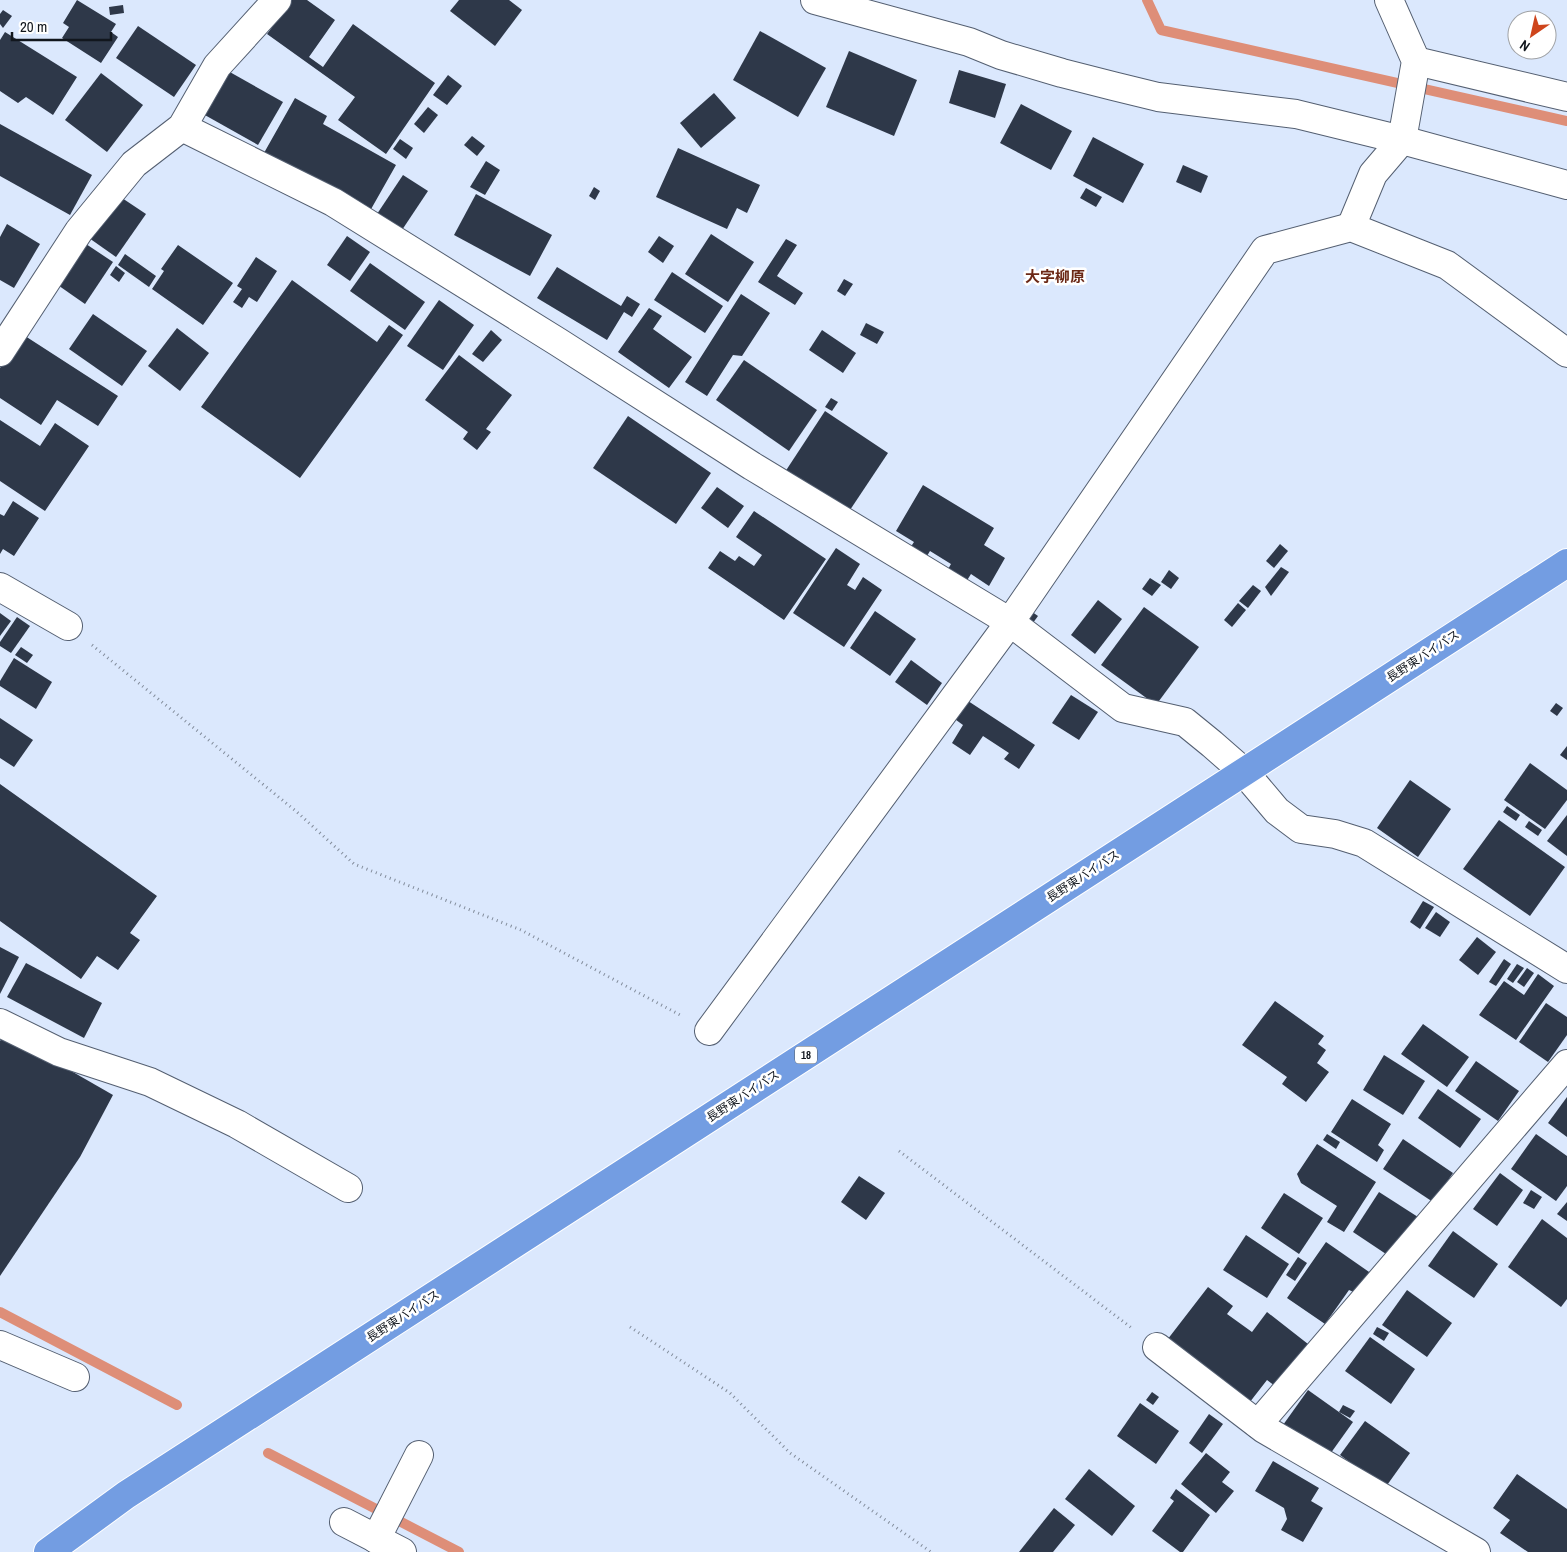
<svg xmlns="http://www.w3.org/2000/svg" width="1567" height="1552" viewBox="0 0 1567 1552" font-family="'Archivo Narrow','Noto Sans JP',sans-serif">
	<rect width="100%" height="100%" fill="#dbe8fd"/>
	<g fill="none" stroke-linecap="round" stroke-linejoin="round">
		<g stroke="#de8e78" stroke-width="10">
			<path d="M1147 0 1161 30 1567 121"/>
			<path d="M0 1312 177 1405"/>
			<path d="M268 1453 459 1552"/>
		</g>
	</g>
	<g fill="#2e3849">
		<path d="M77 0 116 24 111 32 118 37 101 63 62 38 69 27 63 23Z"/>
		<path d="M292 0H307L335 20 309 57 323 67 353 24 435 83 386 154 338 120 355 97 267 34Z"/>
		<path d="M459 0H509L522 10 495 46 450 11Z"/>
		<path d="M123 5 124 13 110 15 109 7Z"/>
		<path d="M3 10 12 16 3 28 0 24V14Z"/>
		<path d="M138 26 196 65 174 97 116 58Z"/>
		<path d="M760 31 826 68 798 117 733 80Z"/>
		<path d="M5 32 77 77 53 115 26 97 18 103 0 91V40Z"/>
		<path d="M849 51 917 80 894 136 826 107Z"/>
		<path d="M959 70 1006 84 995 118 949 103Z"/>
		<path d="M228 71 283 102 258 145 203 114Z"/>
		<path d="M101 73 143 105 107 152 65 120Z"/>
		<path d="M448 75 462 86 447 105 433 95Z"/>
		<path d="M714 93 736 118 701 148 680 123Z"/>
		<path d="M295 98 327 116 323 124 396 165 366 218 260 160Z"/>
		<path d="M1021 104 1072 131 1051 170 1000 143Z"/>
		<path d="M428 107 438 115 424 133 414 124Z"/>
		<path d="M0 124 92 175 70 215 0 176Z"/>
		<path d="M472 136 485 146 477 156 464 145Z"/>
		<path d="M1093 137 1144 164 1123 203 1073 176Z"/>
		<path d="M400 139 413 148 406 159 393 149Z"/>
		<path d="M678 148 760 185 747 213 737 208 727 229 656 197Z"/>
		<path d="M486 161 500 170 485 195 470 187Z"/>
		<path d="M1183 165 1208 176 1201 193 1176 182Z"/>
		<path d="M403 175 428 191 402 230 377 214Z"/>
		<path d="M594 187 600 191 595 200 589 196Z"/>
		<path d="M1086 188 1102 197 1096 207 1080 198Z"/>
		<path d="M476 194 552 235 530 276 454 235Z"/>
		<path d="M119 196 146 214 116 257 89 238Z"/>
		<path d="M7 224 40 244 14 288 0 280V237Z"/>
		<path d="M711 234 754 262 728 302 685 274Z"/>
		<path d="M347 236 370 252 350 281 327 265Z"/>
		<path d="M659 236 674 246 663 263 648 252Z"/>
		<path d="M786 239 797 245 777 276 803 293 795 305 758 282Z"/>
		<path d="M80 240 113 262 85 304 52 281Z"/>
		<path d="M178 245 233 283 203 325 152 289 164 271 161 269Z"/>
		<path d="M125 254 156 276 149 287 118 265Z"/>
		<path d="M256 257 277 271 257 302 249 297 242 308 233 302 242 289 237 286Z"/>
		<path d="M370 263 425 302 405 330 350 291Z"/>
		<path d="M116 266 125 273 119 282 110 275Z"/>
		<path d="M557 267 621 306 627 296 640 304 632 317 624 312 607 340 537 298Z"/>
		<path d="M672 272 723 306 705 333 654 300Z"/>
		<path d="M844 279 853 284 845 296 837 291Z"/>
		<path d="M292 280 377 342 389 325 403 335 300 478 201 407Z"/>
		<path d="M741 294 770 313 742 356 733 355 707 396 685 382Z"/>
		<path d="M439 300 474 325 443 370 407 346Z"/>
		<path d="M649 308 662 316 653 329 692 357 669 388 618 352Z"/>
		<path d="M93 314 147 351 122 386 69 349Z"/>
		<path d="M866 323 884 332 877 344 860 335Z"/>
		<path d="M177 328 209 353 180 391 148 366Z"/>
		<path d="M491 330 502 340 483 362 472 354Z"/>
		<path d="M822 330 856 353 843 373 809 350Z"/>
		<path d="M22 334 118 396 98 426 57 400 41 425 0 398V368Z"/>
		<path d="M459 355 512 395 486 429 491 432 477 450 463 439 468 432 425 400Z"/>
		<path d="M744 360 817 410 789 451 716 400Z"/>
		<path d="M831 398 838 402 832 411 825 407Z"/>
		<path d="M825 411 888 453 848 513 785 472Z"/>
		<path d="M628 416 711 473 676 524 593 468Z"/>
		<path d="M0 420 40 446 55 423 89 446 45 511 0 481Z"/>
		<path d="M923 485 994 528 984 545 1005 558 989 586 971 574 966 582 947 571 951 564 930 551 924 561 908 551 914 542 896 531Z"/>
		<path d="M717 487 744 506 728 528 701 508Z"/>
		<path d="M13 501 39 518 14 556 3 549 0 554V514L4 516Z"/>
		<path d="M754 511 826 559 784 620 708 568 720 551 735 561 739 556 754 566 762 555 736 537Z"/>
		<path d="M1280 544 1288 551 1274 568 1266 561Z"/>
		<path d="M836 548 860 564 847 585 855 590 863 577 882 590 844 647 793 613Z"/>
		<path d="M1281 567 1289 572 1271 596 1265 587Z"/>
		<path d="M1169 570 1179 578 1171 589 1161 582Z"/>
		<path d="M1150 578 1161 585 1152 596 1142 589Z"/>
		<path d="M1253 585 1261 591 1248 608 1239 601Z"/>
		<path d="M1098 600 1122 619 1095 654 1071 635Z"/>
		<path d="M1238 603 1246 610 1232 627 1224 620Z"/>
		<path d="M1144 607 1199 647 1156 705 1101 665Z"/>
		<path d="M1028 609 1038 616 1030 627 1019 620Z"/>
		<path d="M875 611 916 639 890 676 850 648Z"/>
		<path d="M0 613 11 621 0 636Z"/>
		<path d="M17 617 30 626 11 653 0 646V642Z"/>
		<path d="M21 647 33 655 27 663 15 655Z"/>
		<path d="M14 658 52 682 36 709 0 686V681Z"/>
		<path d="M911 660 942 683 927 705 895 682Z"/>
		<path d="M1071 695 1098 712 1079 740 1052 723Z"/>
		<path d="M965 699 1035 745 1019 769 1004 759 1009 753 983 736 970 755 952 743 963 725 952 717Z"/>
		<path d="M1556 703 1563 708 1557 716 1550 711Z"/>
		<path d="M0 718 33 740 14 767 0 758Z"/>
		<path d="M1567 746V760L1560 755Z"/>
		<path d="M1530 763 1567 790V800L1545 829 1504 800Z"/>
		<path d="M1410 780 1451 809 1418 857 1377 828Z"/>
		<path d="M0 784 157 896 130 933 140 940 118 970 97 956 81 979 0 921Z"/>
		<path d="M1507 806 1520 815 1516 821 1503 812Z"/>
		<path d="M1567 815V856L1547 841Z"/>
		<path d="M1499 820 1565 867 1530 916 1463 869Z"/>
		<path d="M1529 821 1542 830 1538 836 1525 827Z"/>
		<path d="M1423 901 1434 907 1420 929 1410 922Z"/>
		<path d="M1436 912 1450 922 1440 937 1425 928Z"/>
		<path d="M1477 937 1496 952 1478 975 1459 960Z"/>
		<path d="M0 947 19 957 0 994Z"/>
		<path d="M1504 959 1511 964 1496 986 1489 982Z"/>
		<path d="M26 963 102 1003 84 1038 7 997Z"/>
		<path d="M1517 964 1524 968 1513 983 1507 979Z"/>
		<path d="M1527 968 1534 973 1524 987 1517 982Z"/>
		<path d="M1538 974 1554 986 1516 1040 1479 1015 1504 981 1524 995Z"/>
		<path d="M1275 1001 1324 1036 1318 1044 1326 1050 1317 1063 1329 1072 1306 1102 1282 1084 1287 1077 1242 1045Z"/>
		<path d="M1546 1003 1567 1017V1035L1548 1062 1519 1042Z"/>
		<path d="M1423 1024 1469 1057 1447 1087 1401 1054Z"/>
		<path d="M5 1033 113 1095 80 1157 0 1276V1041Z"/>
		<path d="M1384 1055 1425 1081 1403 1115 1363 1090Z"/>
		<path d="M1476 1061 1519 1091 1498 1121 1455 1091Z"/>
		<path d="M1438 1089 1481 1119 1460 1148 1418 1118Z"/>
		<path d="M1567 1097V1137L1548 1123Z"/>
		<path d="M1352 1099 1391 1124 1378 1145 1384 1150 1377 1162 1331 1132Z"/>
		<path d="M1327 1134 1340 1142 1336 1149 1323 1140Z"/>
		<path d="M1536 1134 1567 1156V1186L1556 1201 1511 1169Z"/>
		<path d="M1403 1139 1453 1173 1433 1202 1383 1169Z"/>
		<path d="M1317 1144 1376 1182 1344 1232 1327 1222 1337 1206 1301 1183 1297 1174Z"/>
		<path d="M1500 1173 1523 1190 1497 1226 1473 1209Z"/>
		<path d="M859 1176 885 1193 866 1220 841 1202Z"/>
		<path d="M1531 1190 1542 1197 1534 1209 1523 1203Z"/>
		<path d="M1379 1192 1418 1217 1392 1258 1353 1232Z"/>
		<path d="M1284 1193 1323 1218 1299 1254 1261 1228Z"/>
		<path d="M1567 1202V1221L1557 1214Z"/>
		<path d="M1542 1219 1567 1238V1299L1561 1307 1508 1267Z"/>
		<path d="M1453 1231 1498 1264 1474 1298 1428 1266Z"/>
		<path d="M1246 1235 1289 1264 1267 1298 1223 1270Z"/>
		<path d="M1326 1242 1372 1274 1358 1294 1349 1290 1325 1324 1287 1298Z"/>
		<path d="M1298 1257 1307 1263 1295 1281 1286 1275Z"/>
		<path d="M1208 1287 1233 1306 1227 1314 1252 1332 1267 1312 1308 1344 1275 1386 1267 1380 1246 1407 1164 1344Z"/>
		<path d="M1407 1290 1452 1323 1427 1357 1382 1325Z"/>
		<path d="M1377 1327 1389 1333 1384 1341 1373 1334Z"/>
		<path d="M1370 1337 1415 1369 1391 1404 1345 1371Z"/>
		<path d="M1308 1390 1353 1422 1328 1457 1283 1425Z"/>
		<path d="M1152 1392 1159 1397 1153 1405 1146 1400Z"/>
		<path d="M1140 1403 1179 1431 1156 1464 1117 1436Z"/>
		<path d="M1343 1405 1355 1411 1350 1418 1339 1412Z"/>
		<path d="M1209 1414 1223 1424 1202 1453 1189 1443Z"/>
		<path d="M1365 1421 1410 1453 1385 1488 1340 1455Z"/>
		<path d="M1206 1453 1230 1472 1222 1482 1234 1491 1216 1513 1181 1484Z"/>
		<path d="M1273 1461 1319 1488 1311 1501 1323 1508 1303 1542 1281 1530 1287 1519 1284 1508 1255 1491Z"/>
		<path d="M1089 1469 1135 1506 1112 1536 1065 1499Z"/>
		<path d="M1517 1474 1567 1509V1552H1528L1500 1533 1510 1520 1493 1508Z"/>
		<path d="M1176 1489 1210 1515 1183 1552H1180L1152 1531 1174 1501 1170 1498Z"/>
		<path d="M1054 1508 1075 1525 1053 1552H1019Z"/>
	</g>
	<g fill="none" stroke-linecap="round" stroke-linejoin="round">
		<defs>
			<g id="minor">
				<path d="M815 0 969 42 1001 55 1062 73 1113 86 1158 97 1296 114 1402 140 1567 185"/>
				<path d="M1416 61 1567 97"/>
				<path d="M182 127 333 202 558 342 752 466 1010 622 1265 250 1351 227 1447 265 1567 353"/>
				<path d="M1351 227 1373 174 1402 140 1416 61 1389 0"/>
				<path d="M0 352 79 231 134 164 182 127 217 66 277 0"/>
				<path d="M0 587 68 626"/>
				<path d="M0 1023 59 1052 150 1082 237 1124 348 1188"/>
				<path d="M709 1031 1010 622 1123 708 1185 722 1212 744 1244 772 1277 811 1301 829 1335 834 1364 843 1567 969"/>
				<path d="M0 1345 75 1377"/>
				<path d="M1157 1347 1264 1429 1476 1552"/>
				<path d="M1258 1424 1567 1064"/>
				<path d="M344 1522 402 1552"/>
				<path d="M376 1539 419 1455"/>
			</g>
			<path id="highway" d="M48 1552 126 1495 1567 563"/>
		</defs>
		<use href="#minor" stroke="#545f71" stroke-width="30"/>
		<use href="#highway" stroke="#fff" stroke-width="30"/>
		<g stroke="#828c9b" stroke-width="3" stroke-dasharray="1 4" stroke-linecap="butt">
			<path d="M92 645 297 812 354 864 521 930 682 1016"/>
			<path d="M899 1151 1133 1329"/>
			<path d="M630 1327 730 1393 790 1453 931 1552"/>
		</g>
		<use href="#minor" stroke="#fff" stroke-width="28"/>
		<use href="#highway" stroke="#739de2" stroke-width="28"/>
	</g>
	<g text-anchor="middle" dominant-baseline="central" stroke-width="5" stroke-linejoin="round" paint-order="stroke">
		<rect fill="#fff" stroke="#585c61" stroke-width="1" x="795" y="1046.5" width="22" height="17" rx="4"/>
		<g font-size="11" font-weight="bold" fill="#11161d">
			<text x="806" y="1055">18</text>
		</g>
		<g font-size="12" fill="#11161d" stroke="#fff">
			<text transform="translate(1423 656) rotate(-33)">長野東バイパス</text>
			<text transform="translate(1083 876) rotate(-33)">長野東バイパス</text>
			<text transform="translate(743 1096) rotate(-33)">長野東バイパス</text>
			<text transform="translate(403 1316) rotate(-33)">長野東バイパス</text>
		</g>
		<g font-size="15" font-weight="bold" fill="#6b2816" stroke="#fff">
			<text x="1055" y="276">大字柳原</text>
		</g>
	</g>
	<g transform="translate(1532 35) rotate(214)"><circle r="24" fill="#ffffff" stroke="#a0a2a5"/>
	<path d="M0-4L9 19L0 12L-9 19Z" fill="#ce451c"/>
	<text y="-8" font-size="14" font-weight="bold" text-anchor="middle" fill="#11161d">N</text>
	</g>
	<path d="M12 32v8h99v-8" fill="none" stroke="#11161d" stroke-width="2.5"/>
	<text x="20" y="32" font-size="15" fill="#11161d" stroke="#ffffff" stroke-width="4" paint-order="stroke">20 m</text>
</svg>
